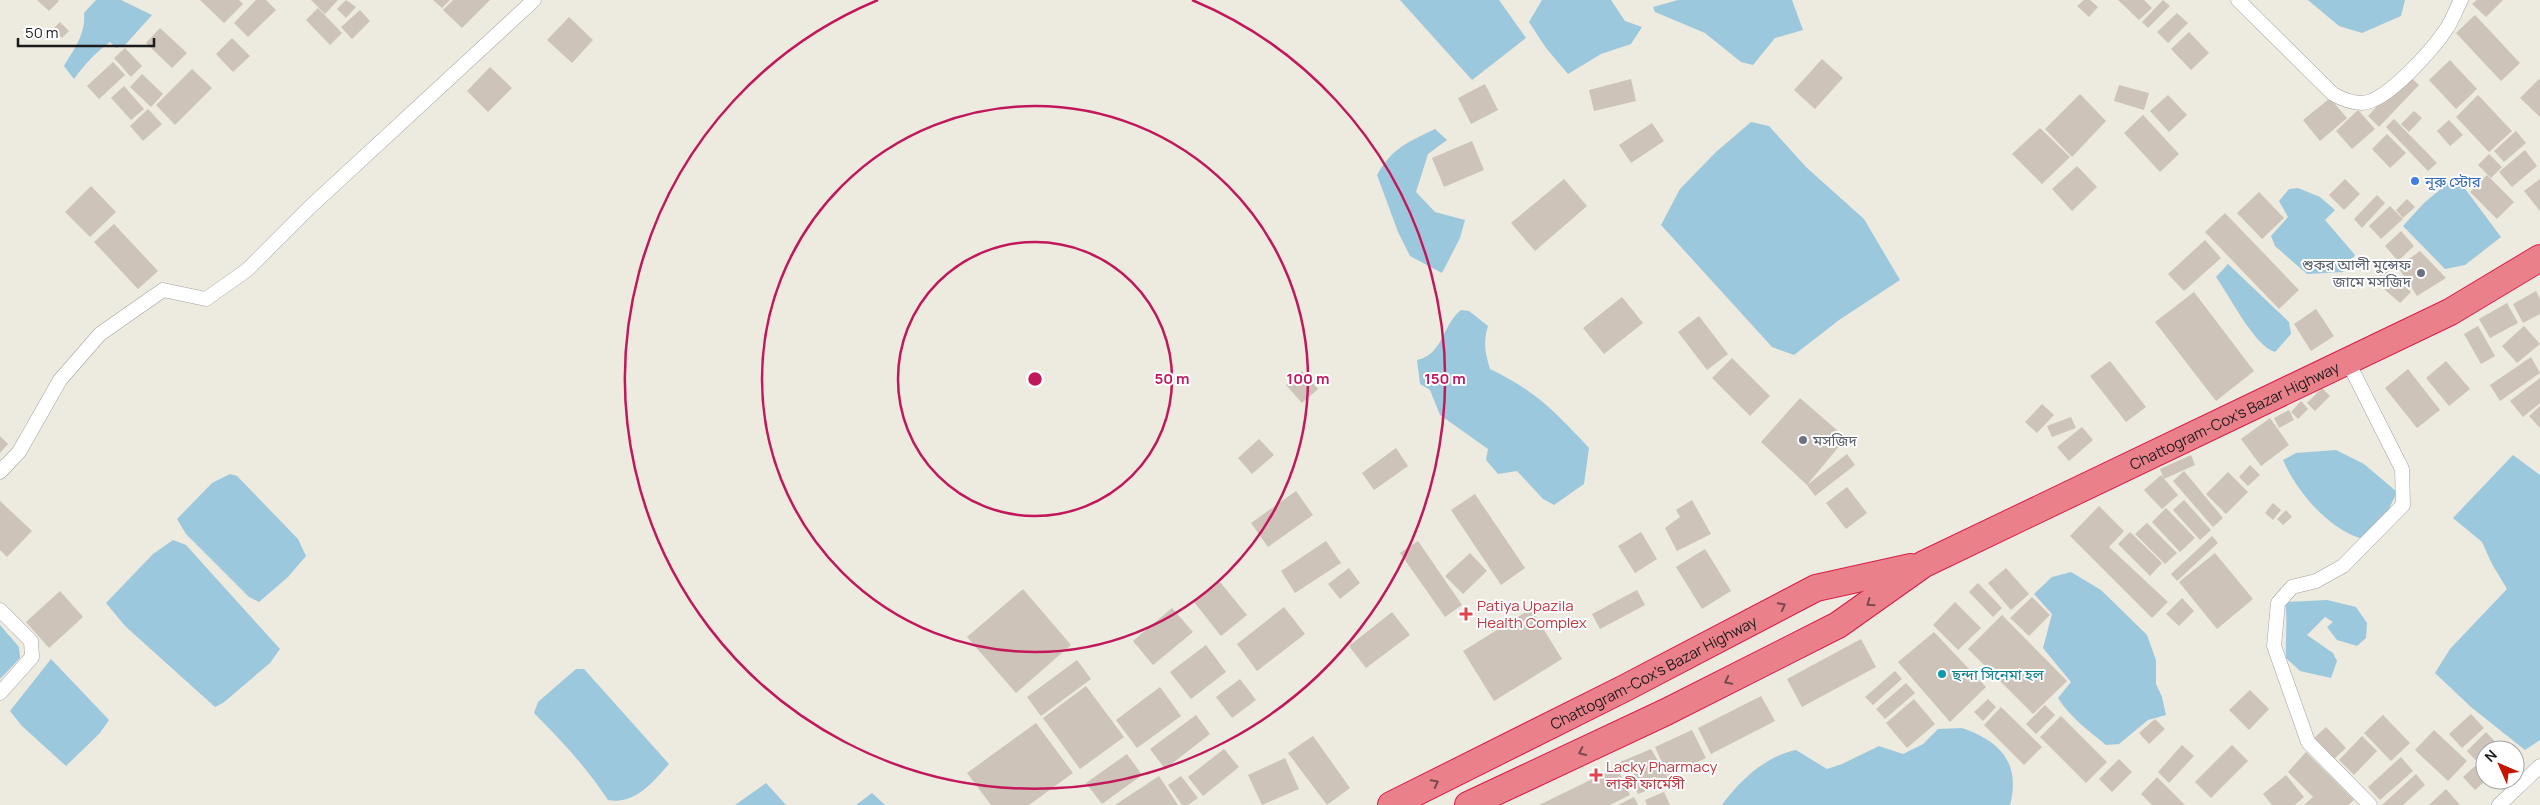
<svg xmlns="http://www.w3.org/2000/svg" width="2540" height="805" viewBox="0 0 2540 805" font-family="Manrope,'Noto Sans Bengali',sans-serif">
	<rect width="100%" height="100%" fill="#edeadf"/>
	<g fill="#9cc8de">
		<path d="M96 0H121L152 15 125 45 116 48 110 42C96 52 84 65 74 79L64 66C74 49 86 34 84 13Z"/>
		<path d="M1400 0H1499L1526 38 1472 80Z"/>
		<path d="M1542 0H1611L1625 21 1642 27 1631 44 1601 54 1568 74 1546 48 1529 22Z"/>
		<path d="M1678 0H1792L1803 30 1775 38 1753 65 1741 62 1705 33 1655 12 1653 7Z"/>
		<path d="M2308 0H2405L2401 16 2362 33 2339 26Z"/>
		<path d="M1751 122 1769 126 1806 167 1864 219 1900 280 1839 320 1794 355 1772 347 1661 225 1680 189 1716 152Z"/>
		<path d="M1435 129 1447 140 1428 154 1416 192 1435 212 1465 220 1460 238 1442 273 1410 256 1398 232 1377 175C1393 147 1407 143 1435 129Z"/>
		<path d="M2449 182 2463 186 2501 237 2465 265 2445 269 2403 226 2424 203Z"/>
		<path d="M2298 188 2320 197 2335 210 2325 220 2355 255 2343 272 2307 274 2275 246 2271 236 2288 217 2279 201 2289 189Z"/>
		<path d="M2228 264 2289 322 2291 334 2275 352C2255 347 2229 295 2216 277Z"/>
		<path d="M1461 310 1469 311 1488 326C1483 342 1485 353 1490 369 1536 391 1555 412 1589 448L1584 484 1554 505 1543 499 1517 471 1498 474 1486 460 1488 449 1440 415 1430 390 1420 384 1417 360C1443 355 1442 325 1461 310Z"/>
		<path d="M2336 450 2364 464 2397 492 2388 511 2360 538C2327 528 2296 490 2283 460L2296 453Z"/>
		<path d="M2513 455 2540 475V740L2525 750 2471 707 2435 673 2450 649 2507 589 2492 564 2482 542 2453 518Z"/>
		<path d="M230 474 237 476 298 539 306 556 288 577 259 602 249 597 186 534 177 519 212 483Z"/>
		<path d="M173 540 186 545 280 649 270 663 223 703 215 707 125 626 106 603 153 554Z"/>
		<path d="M2071 572 2101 590 2147 635 2156 660V684L2162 697 2166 715 2148 720 2119 744 2106 745C2089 731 2070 717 2058 698L2071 682 2043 648 2052 614 2034 594 2052 577Z"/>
		<path d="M2327 600 2356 607 2367 623 2366 638 2357 646 2337 640 2327 627 2333 622 2325 617 2307 635 2333 653 2337 661 2331 678 2300 671 2286 658C2285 639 2288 621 2285 602Z"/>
		<path d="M0 625 19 647 20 658 0 679Z"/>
		<path d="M51 659 109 720 100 733 66 766 22 726 10 711Z"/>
		<path d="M576 669H584L669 764C653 782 635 805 608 800 587 768 561 740 534 713L538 702Z"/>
		<path d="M1962 728C2000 741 2021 763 2010 805H1722C1739 781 1766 756 1796 750L1827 769 1842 764 1879 746 1903 754 1923 744 1938 729Z"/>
		<path d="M766 783 786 805H735Z"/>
		<path d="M872 793 885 805H856Z"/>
	</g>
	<g fill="#cdc3b8">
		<path d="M37 0H58L59 1 49 11Z"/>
		<path d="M200 0H239L243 4 224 23Z"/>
		<path d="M256 0H266L276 10 248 37 234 23Z"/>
		<path d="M311 0H338L325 14Z"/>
		<path d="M346 0 356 7 346 18 337 9Z"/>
		<path d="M433 0H450L442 8Z"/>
		<path d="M453 0H490L462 28 443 10Z"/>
		<path d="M2084 0H2090L2098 7 2089 17 2077 6Z"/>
		<path d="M2118 0H2144L2152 8 2139 20Z"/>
		<path d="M2163 0 2170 6 2148 28 2142 22Z"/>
		<path d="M2477 0H2503L2486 17 2472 4Z"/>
		<path d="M318 8 342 33 330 45 306 20Z"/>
		<path d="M360 10 370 21 352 39 341 27Z"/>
		<path d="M2177 13 2188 23 2168 43 2157 32Z"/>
		<path d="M2475 15 2520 63 2501 81 2456 33Z"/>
		<path d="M569 17 593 40 572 63 547 40Z"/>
		<path d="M60 22 69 31 62 38 53 29Z"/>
		<path d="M160 28 187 53 172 68 146 43Z"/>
		<path d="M2189 32 2209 53 2191 70 2171 49Z"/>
		<path d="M232 38 250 56 233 72 216 54Z"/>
		<path d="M125 48 142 66 131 77 114 58Z"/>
		<path d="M1822 59 1843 78 1815 109 1794 90Z"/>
		<path d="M2450 60 2477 89 2456 109 2429 80Z"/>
		<path d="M113 62 125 75 99 99 87 86Z"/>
		<path d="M490 67 512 88 488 112 467 91Z"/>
		<path d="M192 69 212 88 175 125 156 105Z"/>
		<path d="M142 74 163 94 151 107 130 87Z"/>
		<path d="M2407 74 2419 85 2379 127 2368 116Z"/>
		<path d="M1631 79 1636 101 1594 111 1589 90Z"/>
		<path d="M2539 79 2540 80V117L2520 98Z"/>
		<path d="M1485 84 1498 110 1471 124 1458 98Z"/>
		<path d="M2119 85 2149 93 2144 110 2114 101Z"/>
		<path d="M124 86 144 109 131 120 111 98Z"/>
		<path d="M2080 94 2106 121 2072 157 2045 129Z"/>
		<path d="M2168 95 2187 115 2169 132 2150 111Z"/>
		<path d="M2478 95 2512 131 2489 152 2456 117Z"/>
		<path d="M2330 98 2347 118 2320 141 2303 120Z"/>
		<path d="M148 109 162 124 143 141 130 126Z"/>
		<path d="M2358 110 2375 129 2352 149 2336 131Z"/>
		<path d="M2414 111 2422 118 2409 132 2401 124Z"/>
		<path d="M2143 115 2179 154 2160 172 2124 133Z"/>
		<path d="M2394 119 2437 163 2428 171 2386 127Z"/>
		<path d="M2449 120 2463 135 2450 146 2437 131Z"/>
		<path d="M1652 123 1664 141 1631 163 1619 145Z"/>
		<path d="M2040 128 2070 157 2042 184 2012 154Z"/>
		<path d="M2516 131 2526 143 2504 162 2494 151Z"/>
		<path d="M2387 134 2406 153 2390 168 2372 149Z"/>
		<path d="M1472 141 1484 170 1444 187 1432 158Z"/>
		<path d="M2525 150 2537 166 2512 187 2499 172Z"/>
		<path d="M2489 154 2502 167 2491 178 2478 165Z"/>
		<path d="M2077 166 2097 187 2072 211 2052 189Z"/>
		<path d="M2487 175 2514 202 2497 219 2470 192Z"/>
		<path d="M1564 179 1587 206 1535 251 1511 223Z"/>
		<path d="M2345 179 2360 194 2344 210 2329 195Z"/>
		<path d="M2540 179V211L2524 191Z"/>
		<path d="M91 186 116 212 90 237 65 212Z"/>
		<path d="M2259 192 2284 218 2262 239 2237 213Z"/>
		<path d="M2377 195 2385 203 2362 228 2354 219Z"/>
		<path d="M2407 199 2415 207 2403 218 2396 210Z"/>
		<path d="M2390 206 2403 219 2381 239 2369 226Z"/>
		<path d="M2225 213 2299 290 2279 309 2205 232Z"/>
		<path d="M114 224 158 271 138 289 94 242Z"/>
		<path d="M2401 231 2414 246 2398 261 2385 246Z"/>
		<path d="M2205 240 2221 258 2184 291 2168 274Z"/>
		<path d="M2420 251 2446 278 2417 296 2398 267Z"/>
		<path d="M2386 269 2411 292 2400 303 2375 281Z"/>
		<path d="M2536 291 2540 299V314L2523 323 2513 304Z"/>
		<path d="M2194 292 2254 371 2216 401 2155 322Z"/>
		<path d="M1622 297 1643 323 1604 354 1583 328Z"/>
		<path d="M2507 303 2518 323 2490 338 2479 319Z"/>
		<path d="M2316 309 2334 336 2311 351 2294 324Z"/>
		<path d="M1699 316 1728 354 1707 370 1678 332Z"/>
		<path d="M2478 326 2495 356 2481 364 2464 334Z"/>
		<path d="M2524 326 2540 344 2517 363 2502 346Z"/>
		<path d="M2531 357 2540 373 2500 401 2490 385Z"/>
		<path d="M1732 358 1770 396 1750 416 1712 378Z"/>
		<path d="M2110 361 2146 407 2126 422 2090 376Z"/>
		<path d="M2446 361 2470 389 2449 406 2426 378Z"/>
		<path d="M2408 369 2440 410 2417 428 2385 388Z"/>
		<path d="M1302 371 1318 389 1302 403 1286 385Z"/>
		<path d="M2540 378V403L2523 417 2510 401Z"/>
		<path d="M2322 388 2330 396 2315 411 2307 403Z"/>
		<path d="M1800 398 1846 438 1807 485 1761 442Z"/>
		<path d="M2301 401 2308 409 2298 419 2291 412Z"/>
		<path d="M2042 404 2054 415 2037 433 2025 422Z"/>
		<path d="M2540 406V428L2529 416Z"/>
		<path d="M2289 410 2294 420 2279 428 2274 418Z"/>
		<path d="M2071 417 2076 428 2052 437 2047 426Z"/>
		<path d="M2270 418 2289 445 2261 466 2241 439Z"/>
		<path d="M2082 427 2093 440 2069 461 2057 447Z"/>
		<path d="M0 436 8 444 0 453Z"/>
		<path d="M1259 439 1274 455 1252 474 1238 458Z"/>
		<path d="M1396 448 1408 466 1374 490 1362 473Z"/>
		<path d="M1847 454 1855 465 1815 496 1807 485Z"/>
		<path d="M2191 455 2195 465 2164 479 2160 469Z"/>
		<path d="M2250 465 2260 475 2248 486 2239 477Z"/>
		<path d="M2184 471 2223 518 2213 527 2173 481Z"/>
		<path d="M2228 472 2248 492 2226 514 2206 494Z"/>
		<path d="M2161 475 2178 495 2162 509 2144 490Z"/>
		<path d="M1847 487 1867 513 1846 529 1826 503Z"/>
		<path d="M1296 491 1313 515 1268 547 1251 523Z"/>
		<path d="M1475 494 1525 568 1501 585 1451 510Z"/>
		<path d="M1692 500 1711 534 1677 551 1665 528 1680 517 1676 510Z"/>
		<path d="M2184 500 2211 530 2200 540 2173 510Z"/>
		<path d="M0 501 32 531 7 557 0 550Z"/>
		<path d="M2273 503 2281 510 2273 520 2265 513Z"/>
		<path d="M2099 506 2124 531 2109 547 2168 602 2152 618 2070 536Z"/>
		<path d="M2166 508 2195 538 2180 552 2152 522Z"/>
		<path d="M2286 510 2292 517 2283 525 2277 519Z"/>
		<path d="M2147 523 2177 553 2165 564 2135 534Z"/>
		<path d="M1641 532 1657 559 1635 573 1618 546Z"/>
		<path d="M2130 532 2162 563 2150 576 2118 544Z"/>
		<path d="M2212 536 2218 543 2177 581 2171 574Z"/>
		<path d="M1326 541 1341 563 1295 593 1281 571Z"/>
		<path d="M1418 541 1462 605 1445 617 1400 553Z"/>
		<path d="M1705 549 1731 591 1702 609 1676 567Z"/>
		<path d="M1470 553 1487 571 1463 594 1445 576Z"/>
		<path d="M2215 553 2253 599 2217 629 2179 582Z"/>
		<path d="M1349 568 1360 583 1340 599 1328 584Z"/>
		<path d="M2006 568 2029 594 2011 610 1988 583Z"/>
		<path d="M1220 582 1247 615 1221 636 1194 602Z"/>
		<path d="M1978 583 2002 608 1993 617 1969 592Z"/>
		<path d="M1023 589 1071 645 1016 693 967 637Z"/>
		<path d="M1637 590 1645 605 1600 629 1592 614Z"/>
		<path d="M60 591 83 617 49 648 26 622Z"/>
		<path d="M2032 597 2050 615 2029 636 2010 618Z"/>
		<path d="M2182 598 2194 611 2179 626 2166 614Z"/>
		<path d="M1955 602 1981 628 1958 650 1933 625Z"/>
		<path d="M1284 607 1305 634 1257 671 1237 644Z"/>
		<path d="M1172 608 1193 632 1153 665 1133 641Z"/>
		<path d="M1531 609 1562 659 1494 701 1463 651Z"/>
		<path d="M1392 612 1410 635 1366 668 1349 646Z"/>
		<path d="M2002 615 2067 681 2033 714 1968 649Z"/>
		<path d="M1934 632 1986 687 1950 722 1898 662Z"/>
		<path d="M1861 639 1876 667 1802 707 1787 679Z"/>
		<path d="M1206 645 1226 672 1191 699 1170 672Z"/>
		<path d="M1077 660 1091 679 1041 716 1027 697Z"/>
		<path d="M1895 671 1902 679 1873 705 1865 697Z"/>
		<path d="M1240 679 1256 700 1232 718 1216 697Z"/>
		<path d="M1906 683 1915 693 1885 719 1876 709Z"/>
		<path d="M1086 686 1124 737 1080 769 1043 718Z"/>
		<path d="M1160 687 1181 716 1137 748 1116 720Z"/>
		<path d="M2250 690 2269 709 2249 730 2229 710Z"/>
		<path d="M1761 696 1775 721 1711 754 1698 728Z"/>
		<path d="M1914 699 1935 724 1907 748 1886 723Z"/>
		<path d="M1988 699 1996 707 1983 721 1974 712Z"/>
		<path d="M2045 705 2055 715 2036 734 2026 724Z"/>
		<path d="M2001 707 2042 747 2024 765 1984 725Z"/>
		<path d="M2471 714 2484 728 2462 748 2449 734Z"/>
		<path d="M1196 715 1210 734 1165 769 1150 749Z"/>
		<path d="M2383 715 2410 743 2391 761 2364 733Z"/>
		<path d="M2061 716 2107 762 2086 783 2040 737Z"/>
		<path d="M2155 719 2165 729 2149 744 2139 733Z"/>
		<path d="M1036 723 1073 773 1029 805H991L967 773Z"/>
		<path d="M2326 727 2346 748 2334 759 2314 738Z"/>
		<path d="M1692 730 1706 758 1668 776 1655 747Z"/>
		<path d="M2434 730 2467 761 2448 781 2415 750Z"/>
		<path d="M2486 732 2503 750H2485V766L2483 768 2467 751Z"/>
		<path d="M1313 736 1350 788 1327 805 1288 753Z"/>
		<path d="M2362 736 2377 751 2354 775 2339 760Z"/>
		<path d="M2182 745 2194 756 2169 783 2158 772Z"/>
		<path d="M2232 745 2248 761 2211 798 2195 782Z"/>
		<path d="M1224 749 1239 767 1203 796 1188 777Z"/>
		<path d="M1651 749 1670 781 1638 794 1620 762Z"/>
		<path d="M2306 752 2354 800 2348 805H2304L2313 797 2288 772Z"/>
		<path d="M1127 754 1142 775 1102 804 1086 783Z"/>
		<path d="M2401 757 2413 771 2380 800 2368 787Z"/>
		<path d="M1285 758 1299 789 1262 805 1248 775Z"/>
		<path d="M2119 759 2132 772 2112 792 2099 779Z"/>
		<path d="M2515 764 2521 770 2515 777Z"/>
		<path d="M2475 766 2485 776V781L2475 790 2463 777Z"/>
		<path d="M1617 767 1630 795 1610 805H1539Z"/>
		<path d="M2416 774 2425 785 2403 805H2382Z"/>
		<path d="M2286 775 2304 797 2295 805H2272L2263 794Z"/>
		<path d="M1159 776 1178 805H1115Z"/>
		<path d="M1181 776 1198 798 1188 805H1182L1168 785Z"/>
		<path d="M2157 777 2185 805H2152L2141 794Z"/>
		<path d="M2493 780H2512L2503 790Z"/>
		<path d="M2446 789 2460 805H2429Z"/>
		<path d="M1664 792 1670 805H1647L1645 800Z"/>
		<path d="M1634 797 1638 805H1618Z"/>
	</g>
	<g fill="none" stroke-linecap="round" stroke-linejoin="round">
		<defs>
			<g id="street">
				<path d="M2238 0 2333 94C2342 99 2352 103 2362 103 2387 102 2434 48 2447 28 2453 19 2456 9 2461 0"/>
				<path d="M2348 362 2402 469 2403 505 2343 566 2316 581 2292 587 2278 603 2274 646 2308 742 2370 805"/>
				<path d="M0 472 19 452 60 380 100 334 163 290 206 299 247 270 310 207 534 0"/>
				<path d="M0 610 31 641 32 657 0 693"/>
				<path d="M2499 805 2540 766"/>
			</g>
			<g id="highway">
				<path id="s1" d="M1391 805 1625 688 1816 588 1911 567"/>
				<path id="s2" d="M1468 805 1666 712 1838 625 1924 564 2450 312 2540 258"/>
			</g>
		</defs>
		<use href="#street" stroke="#a2a2a2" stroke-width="15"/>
		<use href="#highway" stroke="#dd1a49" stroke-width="28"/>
		<use href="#street" stroke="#fff" stroke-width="14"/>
		<use href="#highway" stroke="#ea818a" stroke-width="26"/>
	</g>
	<defs><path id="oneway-chevron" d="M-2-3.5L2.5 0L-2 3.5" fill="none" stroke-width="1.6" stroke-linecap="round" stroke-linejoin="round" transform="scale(1.25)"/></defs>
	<g stroke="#78494d">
		<use href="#oneway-chevron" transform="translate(1870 603) rotate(145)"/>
		<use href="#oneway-chevron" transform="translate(1782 606) rotate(-28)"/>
		<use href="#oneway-chevron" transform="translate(1728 681) rotate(153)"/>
		<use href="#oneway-chevron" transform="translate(1582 752) rotate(155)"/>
		<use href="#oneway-chevron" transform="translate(1435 783) rotate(-27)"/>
	</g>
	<g fill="none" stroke="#c2185b" stroke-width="2.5">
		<circle cx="1035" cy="379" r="137"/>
		<circle cx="1035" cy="379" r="273"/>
		<path d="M1192 0A410 410 0 1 1 878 0"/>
	</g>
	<circle fill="#3f7fe0" stroke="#fff" stroke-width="2" cx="2415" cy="181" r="5"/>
	<g fill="#6b7280" stroke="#fff" stroke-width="2">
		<circle cx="2421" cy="273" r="5"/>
		<circle cx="1803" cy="440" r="5"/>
	</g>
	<g fill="#e0444e" stroke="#fff" stroke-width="2">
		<path d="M1463.5 606.5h5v5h5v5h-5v5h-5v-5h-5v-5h5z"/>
		<path d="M1593.5 767.5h5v5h5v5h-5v5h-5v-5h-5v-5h5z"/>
	</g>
	<circle fill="#0f9aa8" stroke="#fff" stroke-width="2" cx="1942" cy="674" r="5"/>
	<g text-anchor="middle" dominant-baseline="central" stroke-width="4" stroke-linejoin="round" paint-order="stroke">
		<g font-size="15" fill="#366cbe" stroke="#fff" text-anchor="start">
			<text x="2425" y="181">নূরু স্টোর</text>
		</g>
		<g font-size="15" fill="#5b616d" stroke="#fff" text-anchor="end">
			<text x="2411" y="264">শুকর আলী মুন্সেফ<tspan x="2411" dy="17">জামে মসজিদ</tspan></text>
			<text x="1813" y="440" text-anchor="start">মসজিদ</text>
		</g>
		<g font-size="15" fill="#1b1b1b" stroke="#fff">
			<text stroke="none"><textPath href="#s2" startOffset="861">Chattogram-Cox's Bazar Highway</textPath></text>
			<text stroke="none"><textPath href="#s1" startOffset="294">Chattogram-Cox's Bazar Highway</textPath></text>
		</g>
		<g font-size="15" fill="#be3a42" stroke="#fff" text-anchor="start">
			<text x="1477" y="605">Patiya Upazila<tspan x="1477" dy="17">Health Complex</tspan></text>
			<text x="1606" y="766">Lacky Pharmacy<tspan x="1606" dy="17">লাকী ফার্মেসী</tspan></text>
		</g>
		<g font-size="15" fill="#0d838f" stroke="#fff" text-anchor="start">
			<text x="1952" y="674">ছন্দা সিনেমা হল</text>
		</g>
	</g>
	<circle cx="1035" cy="379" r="8" fill="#c2185b" stroke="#fff" stroke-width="2.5"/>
	<g font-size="15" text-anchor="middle" font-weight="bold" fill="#c2185b" stroke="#fff" stroke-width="4" stroke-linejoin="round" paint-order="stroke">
		<text x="1172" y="384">50 m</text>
		<text x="1308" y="384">100 m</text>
		<text x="1445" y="384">150 m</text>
	</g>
	<g transform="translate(2500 765) rotate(315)"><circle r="24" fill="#ffffff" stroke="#a4a4a4"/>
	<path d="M0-4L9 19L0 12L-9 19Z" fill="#c51400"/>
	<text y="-8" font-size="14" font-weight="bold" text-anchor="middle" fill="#1b1b1b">N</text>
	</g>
	<path d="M18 38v8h136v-8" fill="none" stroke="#1b1b1b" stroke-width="2.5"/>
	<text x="25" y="38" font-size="15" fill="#1b1b1b" stroke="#ffffff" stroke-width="4" paint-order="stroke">50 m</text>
</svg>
